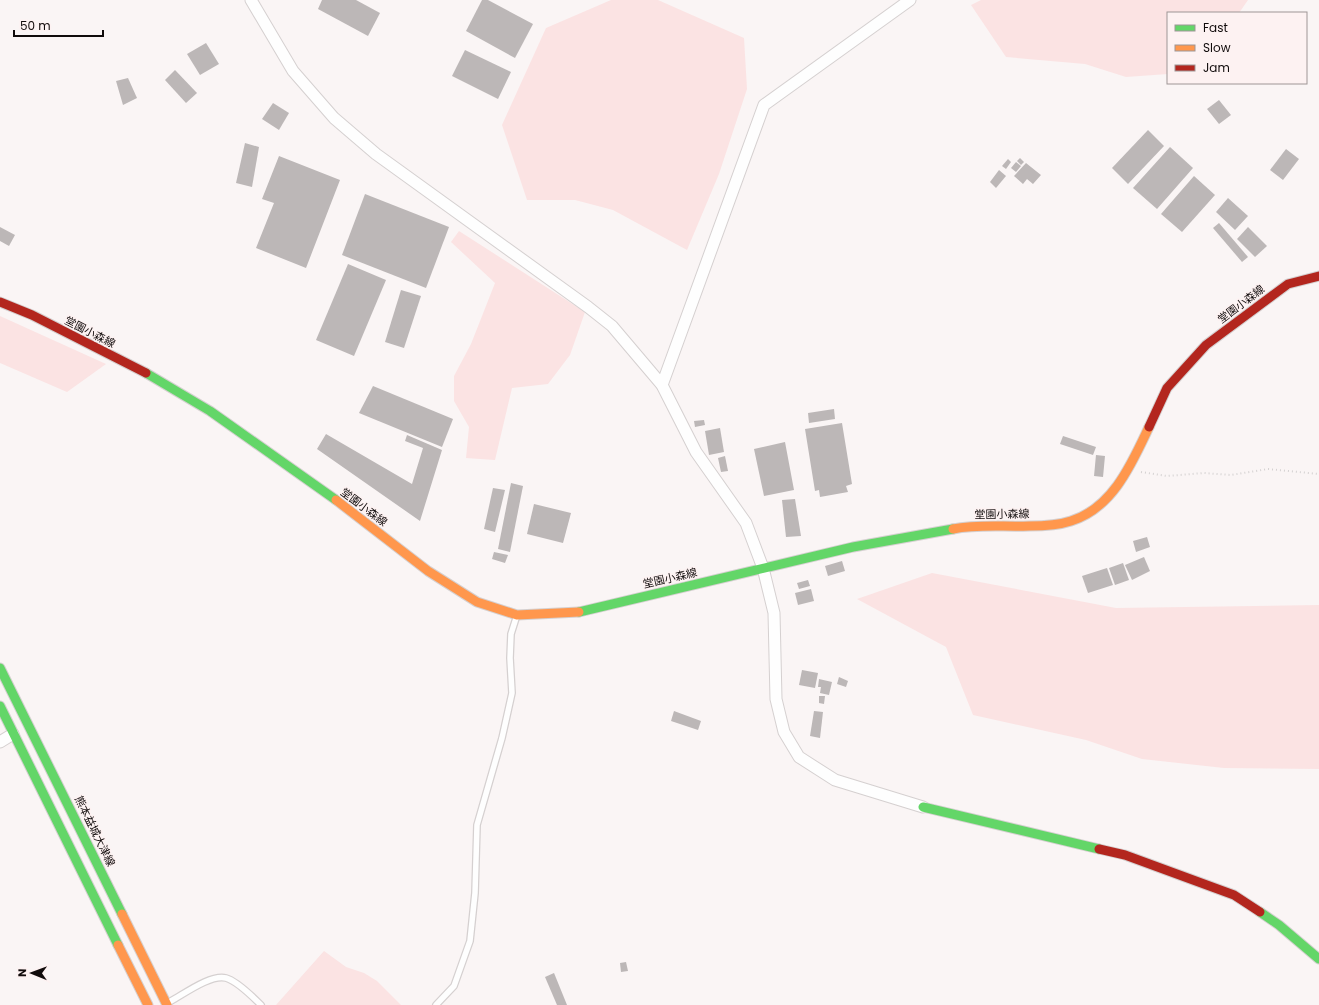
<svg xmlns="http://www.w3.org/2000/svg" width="1319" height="1005" viewBox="0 0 1319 1005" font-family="Poppins,'Noto Sans JP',sans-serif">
	<rect width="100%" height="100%" fill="#faf5f5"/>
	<g fill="#fbe3e3">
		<path d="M611 0H658L744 38 747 89 719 174 687 250 613 210 575 200H527L502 125 546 28Z"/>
		<path d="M981 0H1248L1239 13H1168V74L1126 77 1085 64 1006 57 971 5Z"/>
		<path d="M459 231 585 312 570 355 548 384 512 388 495 460 466 458 469 427 454 401V376L471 344 495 283 451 242Z"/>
		<path d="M0 316 106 364 67 392 0 363Z"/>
		<path d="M932 573 1116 608 1319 605V769L1224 768 1142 759 1086 740 973 715 946 647 857 599Z"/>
		<path d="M324 951 346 967 364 973 377 981 401 1005H276Z"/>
	</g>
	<g fill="#bcb7b7">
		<path d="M322 0H356L380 13 368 36 318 9Z"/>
		<path d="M482 0H488L533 24 515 58 466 31Z"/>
		<path d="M206 43 219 64 200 75 187 54Z"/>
		<path d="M465 50 511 72 498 99 452 76Z"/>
		<path d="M175 70 197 93 186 103 165 80Z"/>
		<path d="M128 78 137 98 123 105 116 81Z"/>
		<path d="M1219 100 1231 115 1219 124 1207 109Z"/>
		<path d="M273 103 289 113 279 130 262 119Z"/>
		<path d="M1148 130 1164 146 1128 184 1112 168Z"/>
		<path d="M245 143 259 147 252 187 236 183Z"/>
		<path d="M1170 147 1193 168 1157 209 1133 188Z"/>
		<path d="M1286 149 1299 159 1283 180 1270 170Z"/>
		<path d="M279 156 340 180 306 268 256 248 274 203 262 199Z"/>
		<path d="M1020 158 1024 162 1021 165 1017 161Z"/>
		<path d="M1008 159 1011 162 1006 169 1002 166Z"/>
		<path d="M1016 162 1021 166 1016 172 1011 168Z"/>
		<path d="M1026 163 1041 175 1033 184 1027 179 1023 184 1014 176Z"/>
		<path d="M999 170 1006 176 996 188 990 182Z"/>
		<path d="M1194 176 1215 195 1182 232 1161 214Z"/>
		<path d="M365 194 449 227 426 288 342 255Z"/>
		<path d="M1228 198 1248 216 1235 230 1216 212Z"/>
		<path d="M1219 223 1248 257 1242 262 1213 228Z"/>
		<path d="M0 227 15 235 9 246 0 241Z"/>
		<path d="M1248 227 1267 246 1255 257 1237 239Z"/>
		<path d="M348 264 386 280 354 356 316 340Z"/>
		<path d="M401 290 421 296 404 348 385 342Z"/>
		<path d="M373 386 453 419 442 447 359 413Z"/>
		<path d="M834 409 835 419 809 423 808 413Z"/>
		<path d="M704 420 705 425 695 427 694 421Z"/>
		<path d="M842 423 852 484 846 486 848 492 820 497 819 490 815 491 805 429Z"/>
		<path d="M720 428 724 452 709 455 705 431Z"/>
		<path d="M326 434 412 484 423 448 405 441 407 435 442 450 420 521 317 449Z"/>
		<path d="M1063 436 1096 447 1093 455 1060 444Z"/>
		<path d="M785 442 794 490 764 496 754 449Z"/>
		<path d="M1096 455 1105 456 1103 477 1094 476Z"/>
		<path d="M725 456 728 471 721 472 718 458Z"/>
		<path d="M511 483 523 486 510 552 498 549Z"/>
		<path d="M493 488 505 490 495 532 484 529Z"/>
		<path d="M795 499 801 536 786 537 782 500Z"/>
		<path d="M534 504 571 513 563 543 527 534Z"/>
		<path d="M1147 537 1150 547 1136 552 1133 541Z"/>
		<path d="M494 552 508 555 505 563 492 559Z"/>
		<path d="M1144 557 1150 571 1132 580 1125 565Z"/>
		<path d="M842 561 845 571 828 576 825 566Z"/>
		<path d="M1123 563 1129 580 1115 585 1109 568Z"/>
		<path d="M1107 568 1113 585 1088 593 1082 576Z"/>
		<path d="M808 580 810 586 799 589 797 583Z"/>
		<path d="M811 589 814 601 798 605 795 593Z"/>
		<path d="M802 670 818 673 815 688 799 685Z"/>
		<path d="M839 677 848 681 846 687 837 684Z"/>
		<path d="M819 679 832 682 829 695 820 693 821 687H818Z"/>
		<path d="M819 696H825L824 704 819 703Z"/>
		<path d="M674 711 701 721 698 730 671 721Z"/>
		<path d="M814 711 823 712 820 738 810 736Z"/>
		<path d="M626 962 628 971 621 972 620 963Z"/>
		<path d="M554 973 567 1005H557L545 977Z"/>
	</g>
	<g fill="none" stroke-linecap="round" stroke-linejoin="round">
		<defs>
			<g id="lane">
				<path d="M171 1001C184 994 211 974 226 978 237 981 253 997 261 1005"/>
				<path d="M436 1005 454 986 470 941 475 893 477 825 502 738 512 693 510 658 511 634 517 615"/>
			</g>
			<g id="street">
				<path d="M251 0 293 71 334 118 376 154 588 307 612 326 662 385 696 452 746 523 763 568 774 613 776 699 784 732 799 757 835 780 923 807"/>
				<path d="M662 385 764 105 910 0"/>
				<path d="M0 742 13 734"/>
			</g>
			<g id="fast">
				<path d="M146 373 210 411 336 500"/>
				<path d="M579 612 853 547 953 529"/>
				<path d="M0 668 122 914"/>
				<path d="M0 706 118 945"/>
				<path d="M923 807 1099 849"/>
				<path d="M1260 912 1279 925 1319 959"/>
			</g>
			<g id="slow">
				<path d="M336 500 428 571 477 602 517 615 579 612"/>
				<path d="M953 529C978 524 1003 527 1029 526 1041 526 1059 525 1071 521 1113 508 1132 463 1149 427"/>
				<path d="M122 914 167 1005"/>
				<path d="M118 945 148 1005"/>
			</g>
			<g id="jam">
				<path d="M0 302 32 315 146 373"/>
				<path d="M1149 427 1167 388 1206 345 1288 284 1319 276"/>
				<path d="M1099 849 1125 855 1234 895 1260 912"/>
			</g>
		</defs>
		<use href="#lane" stroke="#d5d0d0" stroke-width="8"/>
		<use href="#street" stroke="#d5d0d0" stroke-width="13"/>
		<use href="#fast" stroke="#d5d0d0" stroke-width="11"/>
		<use href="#slow" stroke="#d5d0d0" stroke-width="11"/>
		<use href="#jam" stroke="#d5d0d0" stroke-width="11"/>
		<path stroke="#d5d2d2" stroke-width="2" stroke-dasharray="1 3" stroke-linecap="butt" d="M1141 472 1167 476 1204 473 1231 475 1268 469 1319 474"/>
		<use href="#lane" stroke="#fefefe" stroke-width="5.5"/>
		<use href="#street" stroke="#fefefe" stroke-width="11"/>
		<use href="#fast" stroke="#63d668" stroke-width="9"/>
		<use href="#slow" stroke="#ff974d" stroke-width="9"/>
		<use href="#jam" stroke="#b3261e" stroke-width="9"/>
	</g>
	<g text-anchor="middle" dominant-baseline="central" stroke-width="3" stroke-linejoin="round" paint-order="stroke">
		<g font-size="11" fill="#100b0b" stroke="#fdf2f2">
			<text transform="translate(1241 304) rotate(-37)">堂園小森線</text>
			<text transform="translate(90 332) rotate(27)">堂園小森線</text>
			<text transform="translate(364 507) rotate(37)">堂園小森線</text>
			<text transform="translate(1002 514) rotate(-1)">堂園小森線</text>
			<text transform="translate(670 578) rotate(-13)">堂園小森線</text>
			<text transform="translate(95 831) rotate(64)">熊本益城大津線</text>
		</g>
	</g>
	<rect x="1167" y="12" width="140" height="72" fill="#fdf2f2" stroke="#9e9696"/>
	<rect x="1175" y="25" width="20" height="6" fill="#63d668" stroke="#9e9696"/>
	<text x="1203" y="32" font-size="12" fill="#100b0b">Fast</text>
	<rect x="1175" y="45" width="20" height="6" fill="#ff974d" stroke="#9e9696"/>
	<text x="1203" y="52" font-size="12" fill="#100b0b">Slow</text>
	<rect x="1175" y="65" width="20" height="6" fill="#b3261e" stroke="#9e9696"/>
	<text x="1203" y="72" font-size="12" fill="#100b0b">Jam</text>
	<g transform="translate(32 973) rotate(271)" stroke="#fdf2f2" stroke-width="3" paint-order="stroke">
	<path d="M0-3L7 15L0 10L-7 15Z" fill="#100b0b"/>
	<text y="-6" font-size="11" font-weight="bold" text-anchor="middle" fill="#100b0b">N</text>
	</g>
	<path d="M14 30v6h89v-6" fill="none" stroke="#100b0b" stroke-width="2"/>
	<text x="20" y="30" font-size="12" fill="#100b0b" stroke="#fdf2f2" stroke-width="3" paint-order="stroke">50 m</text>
</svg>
